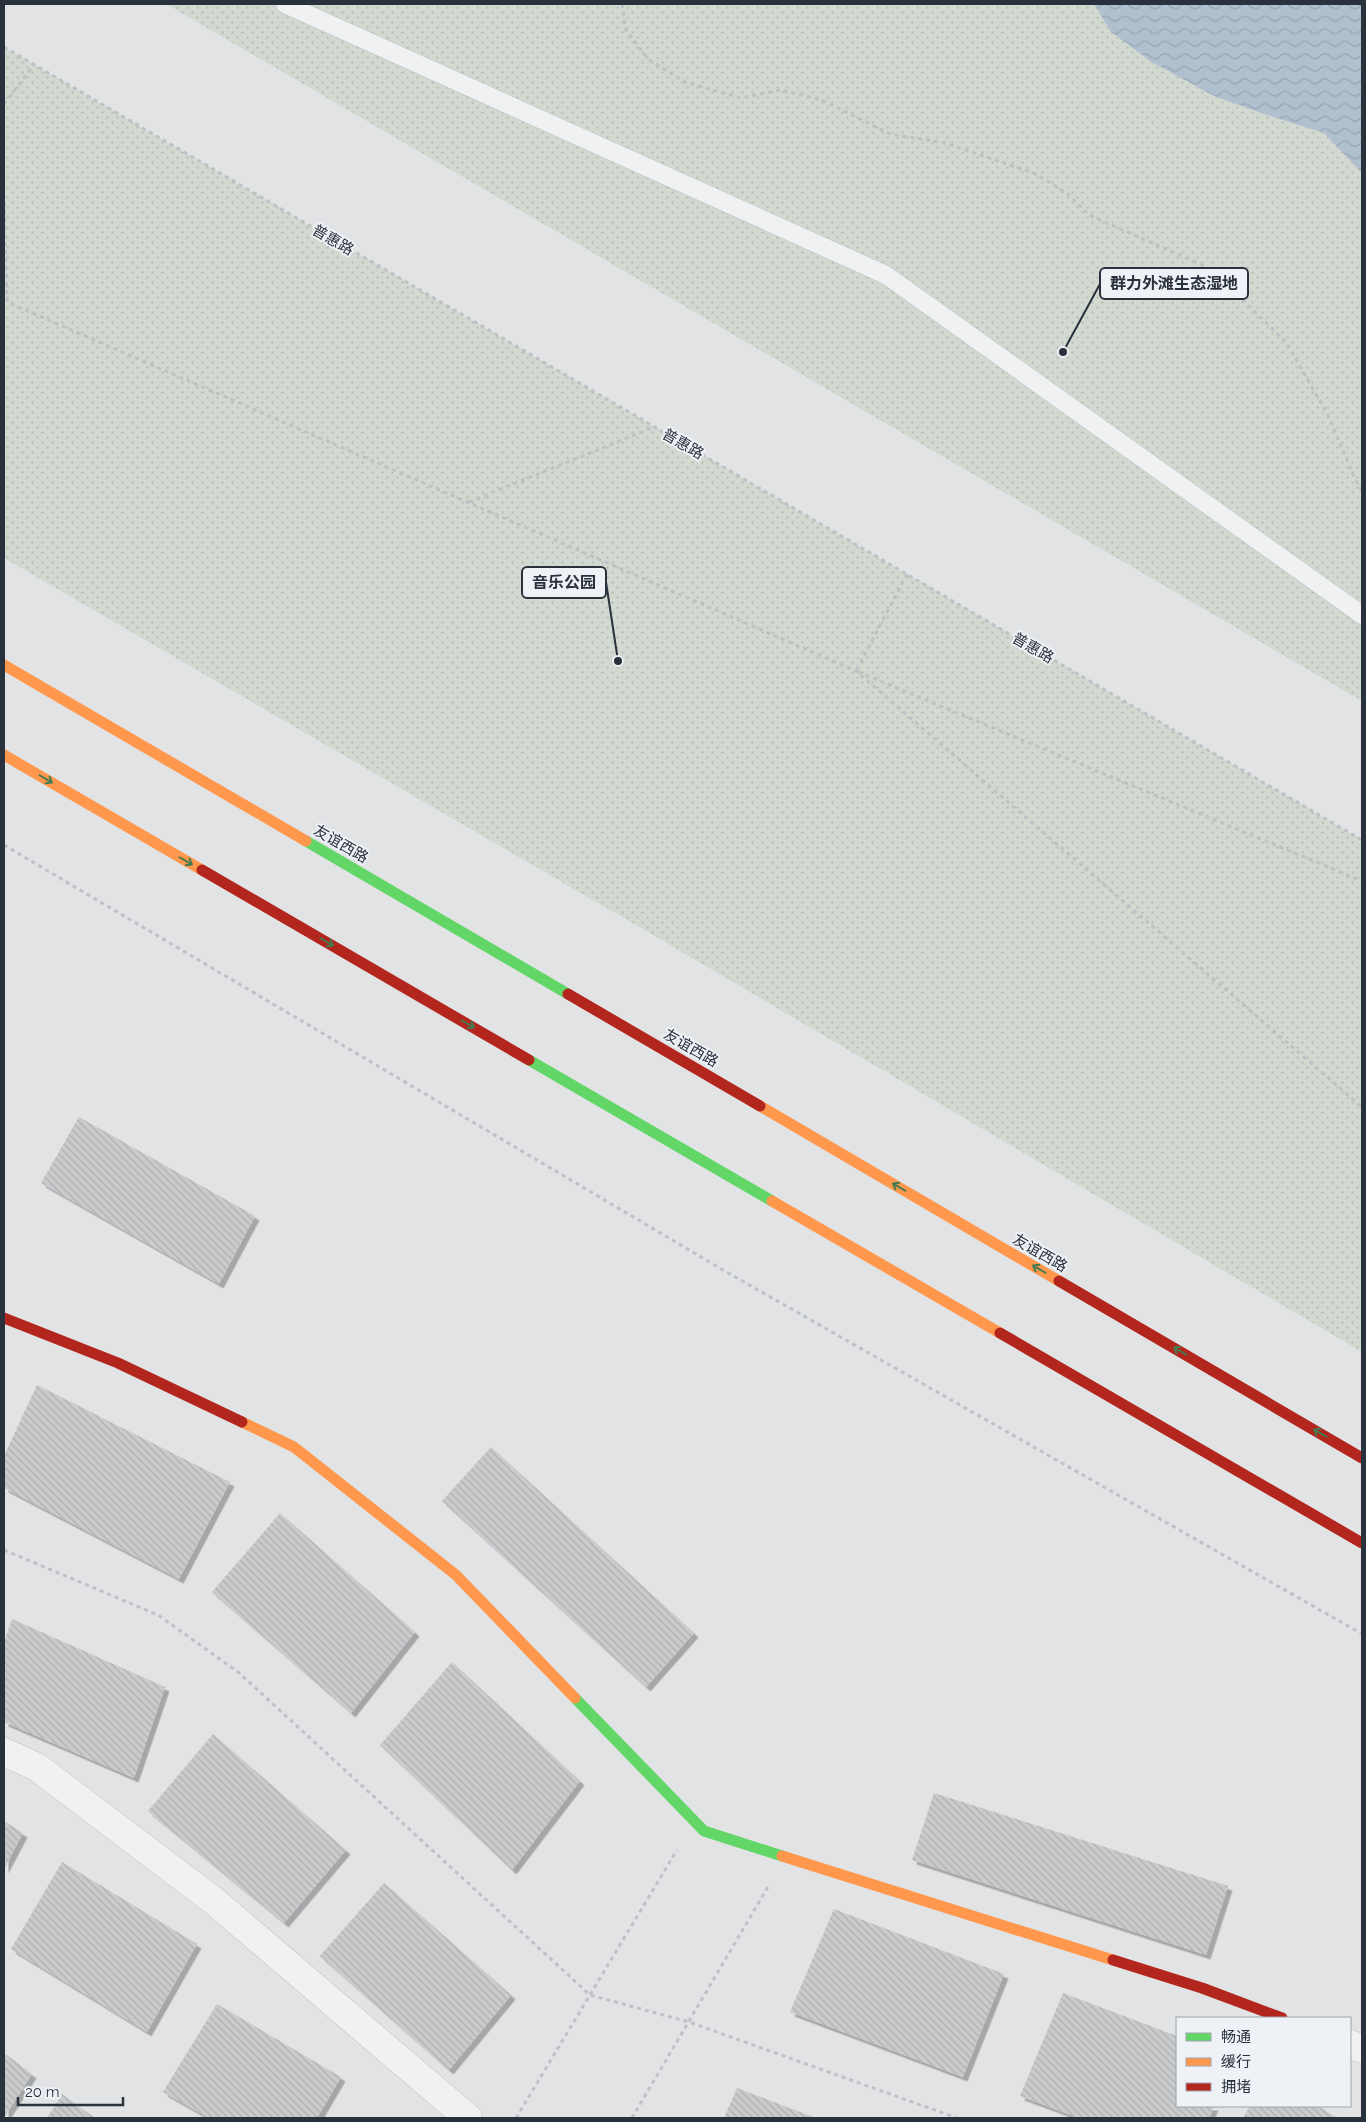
<svg xmlns="http://www.w3.org/2000/svg" width="1366" height="2122" viewBox="0 0 1366 2122" font-family="Raleway,'Noto Sans SC',sans-serif">
	<defs>
		<pattern id="green-dots" width="8" height="8" patternUnits="userSpaceOnUse" patternTransform="scale(1.25)"><rect width="8" height="8" fill="#d2d9d1"/><path d="M2 2h.1M6 6h.1" fill="none" stroke="#b4bbb4" stroke-width="1.8" stroke-linecap="round"/></pattern>
		<pattern id="water-waves" width="16" height="10" patternUnits="userSpaceOnUse" patternTransform="scale(1.25)"><rect width="16" height="10" fill="#b1c0cf"/><path d="M0 5q4-4 8 0t8 0" fill="none" stroke="#98a5b3"/></pattern>
		<pattern id="building-back-hatch" width="6" height="6" patternUnits="userSpaceOnUse" patternTransform="scale(1.25)"><rect width="6" height="6" fill="#c9cbcd"/><path d="M-1 5l2 2M0 0l6 6M5-1l2 2" fill="none" stroke="#adafb1"/></pattern>
		<filter id="shadow"><feDropShadow dx="4.5" dy="4.5" stdDeviation="0" flood-color="#0004"/></filter>
	</defs>
	<rect width="100%" height="100%" fill="#e1e3e5"/>
	<g fill="url(#green-dots)">
		<path d="M166 4H1362V701Z"/>
		<path d="M4 47 1362 840V1352L641 928 4 558Z"/>
	</g>
	<path fill="url(#water-waves)" d="M1094 4H1362V173L1324 133 1264 114 1214 96 1150 61 1111 32Z"/>
	<g fill="url(#building-back-hatch)" filter="url(#shadow)">
		<path d="M79 1117 255 1216 219 1284 41 1183Z"/>
		<path d="M37 1385 230 1482 179 1579 4 1488V1456Z"/>
		<path d="M491 1447 694 1633 646 1687 442 1501Z"/>
		<path d="M280 1513 415 1632 351 1713 212 1592Z"/>
		<path d="M12 1619 165 1687 134 1778 4 1722V1643Z"/>
		<path d="M452 1662 580 1781 512 1870 380 1745Z"/>
		<path d="M213 1734 346 1850 284 1923 148 1811Z"/>
		<path d="M934 1793 1228 1886 1206 1955 912 1860Z"/>
		<path d="M4 1821 23 1833 4 1869Z"/>
		<path d="M62 1862 197 1944 147 2032 11 1949Z"/>
		<path d="M384 1883 511 1995 449 2070 320 1956Z"/>
		<path d="M834 1909 1004 1974 963 2077 790 2012Z"/>
		<path d="M1063 1993 1177 2036V2106H1214L1209 2118H1079L1020 2096Z"/>
		<path d="M217 2004 341 2077 317 2118H209L163 2092Z"/>
		<path d="M4 2053 32 2074 4 2118Z"/>
		<path d="M737 2088 816 2118H724Z"/>
		<path d="M62 2094 95 2118H47Z"/>
		<path d="M1250 2106H1318L1338 2118H1243Z"/>
	</g>
	<g fill="none" stroke-linecap="round" stroke-linejoin="round">
		<defs>
			<path id="lane" d="M285 4 886 275 1362 615"/>
			<g id="street">
				<path d="M4 1752 37 1767 214 1901 468 2118"/>
				<path d="M1350 2044 1362 2049"/>
			</g>
		</defs>
		<use href="#lane" stroke="#bfc1c3" stroke-width="19"/>
		<use href="#street" stroke="#bfc1c3" stroke-width="29"/>
		<g stroke="#bfc1c4" stroke-width="3" stroke-dasharray="4 4" stroke-linecap="butt">
			<path d="M622 4 626 30 648 59 685 82 741 98 780 90 822 100 890 134 945 143 1036 174 1068 194 1089 215 1211 269 1286 342 1328 415 1354 477 1362 491"/>
			<path d="M4 47 1362 840"/>
			<path d="M4 104 34 65"/>
			<path d="M4 194 7 302 856 671 1362 1107"/>
			<path d="M469 502 654 427"/>
			<path d="M907 574 856 671 1362 881"/>
			<path d="M4 845 723 1270 1362 1634"/>
			<path d="M4 1550 158 1615 238 1672 590 1995 689 2022 957 2118"/>
			<path d="M516 2118 677 1850"/>
			<path d="M632 2118 769 1885"/>
		</g>
		<use href="#lane" stroke="#f0f1f2" stroke-width="18"/>
		<use href="#street" stroke="#f0f1f2" stroke-width="28"/>
		<g stroke="#63d668" stroke-width="11">
			<path d="M306 841 568 994"/>
			<path d="M529 1060 772 1201"/>
			<path d="M575 1698 704 1831 782 1856"/>
		</g>
		<g stroke="#ff974d" stroke-width="11">
			<path d="M4 665 306 841"/>
			<path d="M4 755 202 870"/>
			<path d="M760 1106 1059 1281"/>
			<path d="M772 1201 1000 1333"/>
			<path d="M242 1422 294 1447 456 1575 575 1698"/>
			<path d="M782 1856 1113 1960"/>
		</g>
		<g stroke="#b3261e" stroke-width="11">
			<path d="M202 870 529 1060"/>
			<path d="M568 994 760 1106"/>
			<path d="M1059 1281 1362 1458"/>
			<path d="M4 1318 118 1363 242 1422"/>
			<path d="M1000 1333 1362 1543"/>
			<path d="M1113 1960 1202 1988 1282 2018"/>
		</g>
	</g>
	<defs><path id="oneway-shaft" d="M-6 0H5M1.5-3L5.5 0L1.5 3" fill="none" stroke-width="1.6" stroke-linecap="round" stroke-linejoin="round" transform="scale(1.25)"/></defs>
	<g stroke="#437b50">
		<use href="#oneway-shaft" transform="translate(46 779) rotate(30)"/>
		<use href="#oneway-shaft" transform="translate(186 861) rotate(30)"/>
		<use href="#oneway-shaft" transform="translate(327 942) rotate(30)"/>
		<use href="#oneway-shaft" transform="translate(468 1024) rotate(30)"/>
		<use href="#oneway-shaft" transform="translate(899 1187) rotate(-150)"/>
		<use href="#oneway-shaft" transform="translate(1039 1269) rotate(-150)"/>
		<use href="#oneway-shaft" transform="translate(1180 1351) rotate(-150)"/>
		<use href="#oneway-shaft" transform="translate(1320 1433) rotate(-150)"/>
	</g>
	<g text-anchor="middle" dominant-baseline="central" stroke-width="4" stroke-linejoin="round" paint-order="stroke">
		<g font-size="15" fill="#29313d" stroke="#eef1f5">
			<text transform="translate(333 240) rotate(30)">普惠路</text>
			<text transform="translate(683 444) rotate(30)">普惠路</text>
			<text transform="translate(1033 648) rotate(30)">普惠路</text>
			<text transform="translate(341 844) rotate(30)">友谊西路</text>
			<text transform="translate(691 1048) rotate(30)">友谊西路</text>
			<text transform="translate(1040 1253) rotate(30)">友谊西路</text>
		</g>
	</g>
	<path fill="none" stroke="#29313d" stroke-width="2" d="M1063 352L1100 284M618 661L606 582"/>
	<g fill="#29313d" stroke="#eef1f5" stroke-width="2">
		<circle cx="1063" cy="352" r="5"/>
		<circle cx="618" cy="661" r="5"/>
	</g>
	<g fill="#eef1f5" stroke="#29313d" stroke-width="2">
		<rect x="1100" y="268" width="148" height="31" rx="5"/>
		<rect x="522" y="567" width="84" height="31" rx="5"/>
	</g>
	<g font-size="16" text-anchor="middle" font-weight="bold" fill="#29313d">
		<text x="1174" y="289">群力外滩生态湿地</text>
		<text x="564" y="588">音乐公园</text>
	</g>
	<rect width="1366" height="2122" fill="none" stroke="#29313d" stroke-width="10"/>
	<rect x="1176" y="2017" width="175" height="90" fill="#eef1f5" stroke="#9fa4ab"/>
	<rect x="1186" y="2033" width="25" height="8" fill="#63d668" stroke="#9fa4ab"/>
	<text x="1221" y="2042" font-size="15" fill="#29313d">畅通</text>
	<rect x="1186" y="2058" width="25" height="8" fill="#ff974d" stroke="#9fa4ab"/>
	<text x="1221" y="2067" font-size="15" fill="#29313d">缓行</text>
	<rect x="1186" y="2083" width="25" height="8" fill="#b3261e" stroke="#9fa4ab"/>
	<text x="1221" y="2092" font-size="15" fill="#29313d">拥堵</text>
	<path d="M18 2097v8h105v-8" fill="none" stroke="#29313d" stroke-width="2.5"/>
	<text x="25" y="2097" font-size="15" fill="#29313d" stroke="#eef1f5" stroke-width="4" paint-order="stroke">20 m</text>
</svg>
